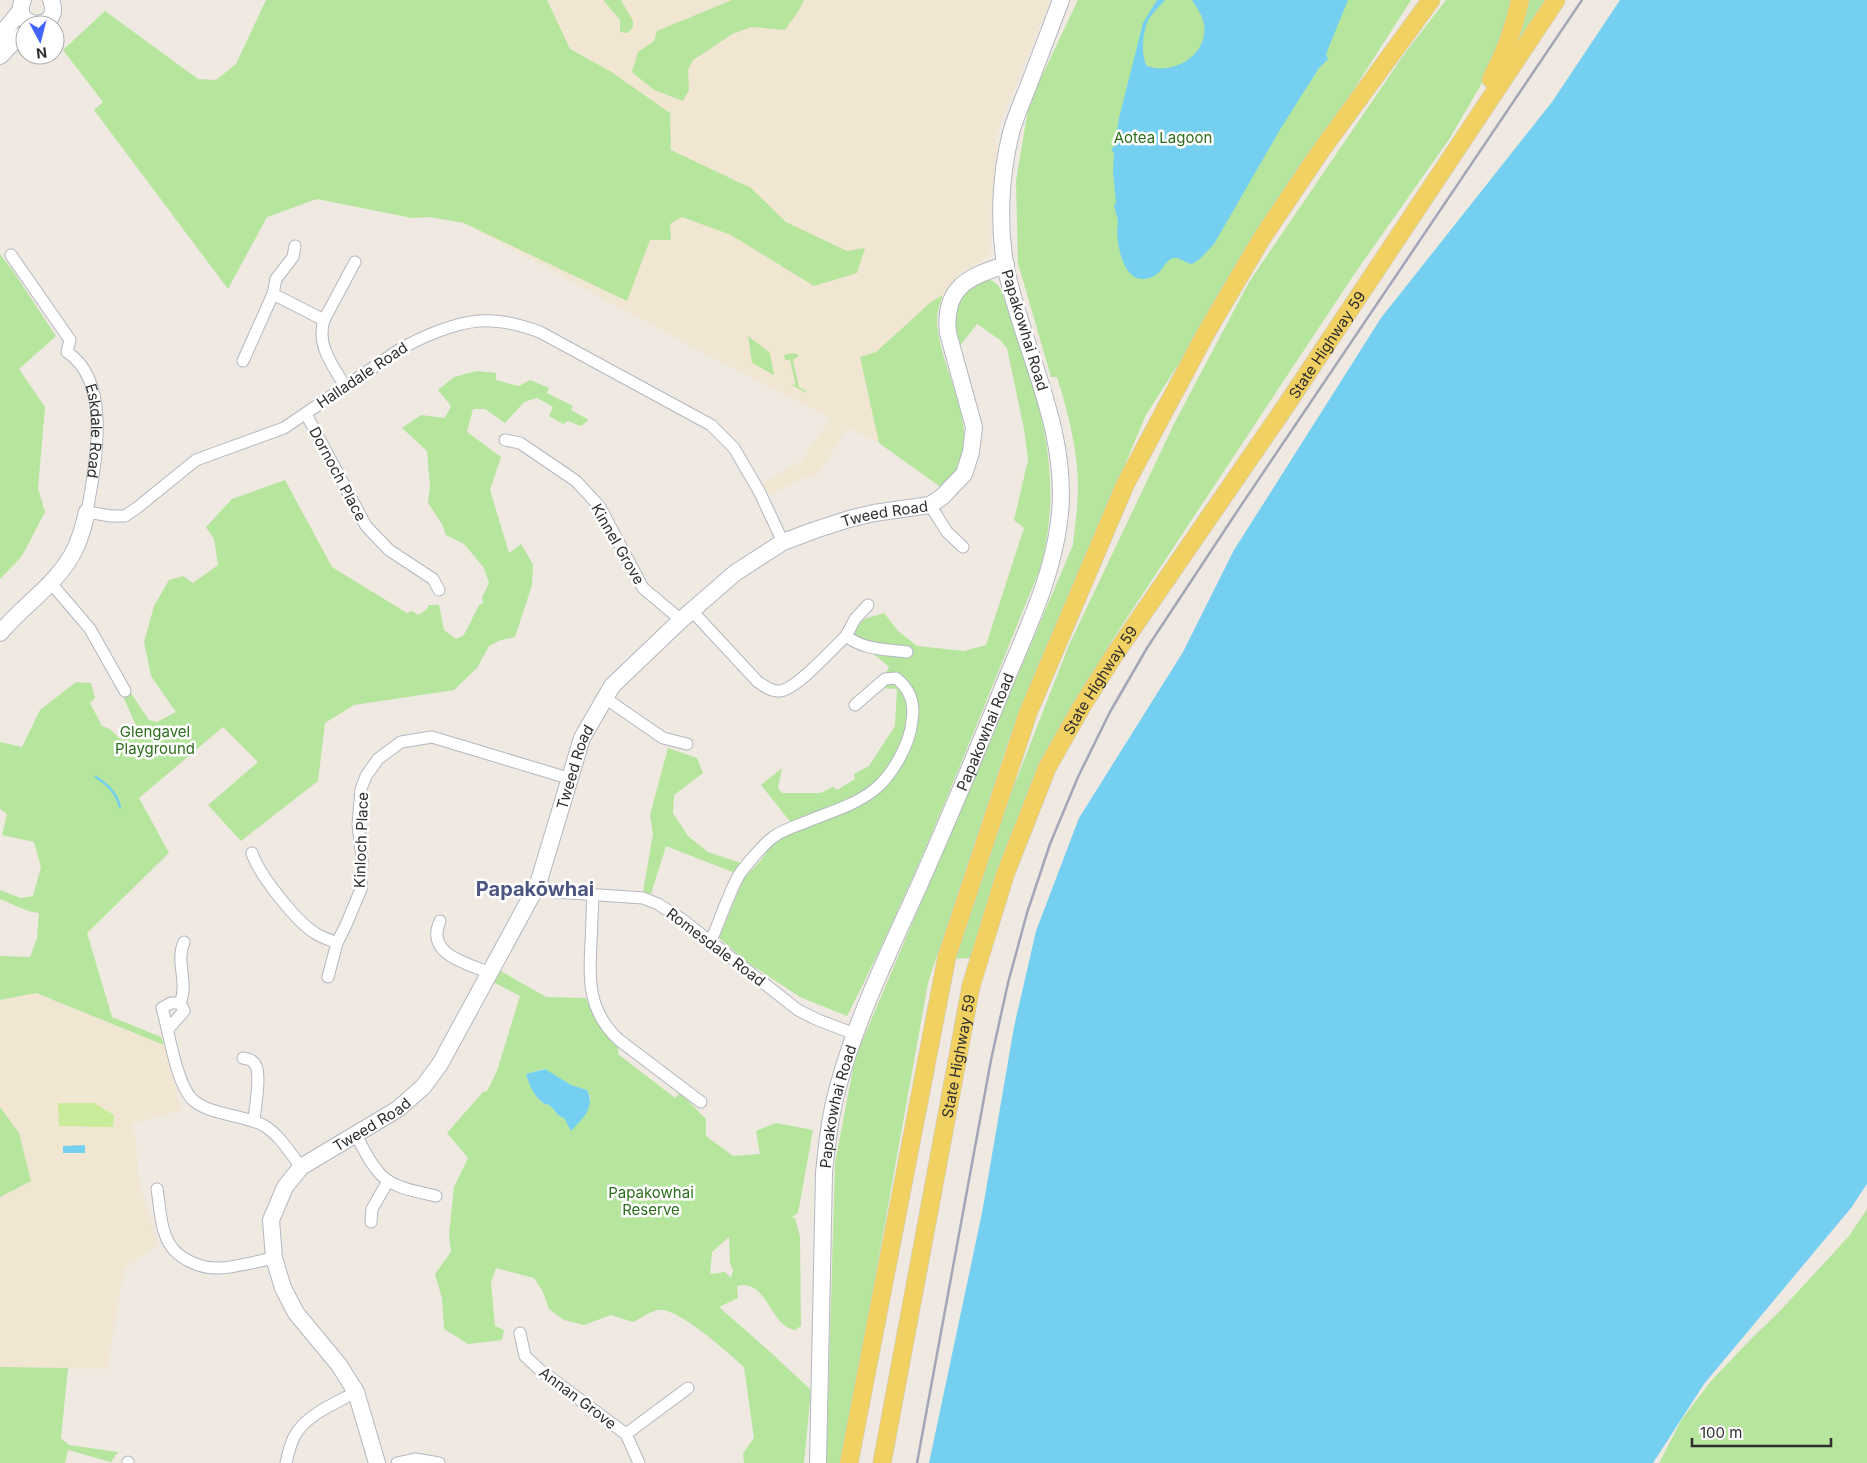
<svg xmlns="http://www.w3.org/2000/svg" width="1867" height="1463" viewBox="0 0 1867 1463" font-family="Inter,sans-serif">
	<rect width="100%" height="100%" fill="#efe9e1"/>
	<g fill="#f0e6d1">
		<path d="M511 0H1050L995 138 997 144V153L991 205V252L984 260 958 275 943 295 931 302 876 352 860 357 879 443 848 428 817 475 804 478 769 495 763 483 801 461 831 418 698 350 464 223Z"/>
		<path d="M35 993 164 1045 181 1110 132 1124 136 1138 139 1182 158 1244 124 1269 107 1369 0 1367V1197L31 1181 19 1133 0 1107V1000Z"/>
	</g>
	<g fill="#b6e59e" fill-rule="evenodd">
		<path d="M266 0H547L570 49 610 71 670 113 671 150 751 188 786 222 847 251 865 248 857 273 814 286 731 235 682 217 670 224 671 240H650L627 301 464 223 429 217 412 218 317 199 267 217 228 289 94 110 103 102 63 50 105 11 198 79 216 80 236 64Z"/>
		<path d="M603 0H621L633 21V27L628 33 620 32V20Z"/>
		<path d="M732 0H804L799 10 785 30 752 27 732 34 710 49 693 60 688 70 689 90 683 101 654 90 632 72 638 52 654 41 657 31Z"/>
		<path d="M1078 0H1411L1146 415 1011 733 928 983 842 1463H825L827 1441 835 1163 855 1058 1073 545C1075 526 1078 506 1078 487 1078 450 1068 413 1057 377H1051L1018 263 1016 181 1029 103Z"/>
		<path d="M1446 0H1513L1493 64 1450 138 1353 276 1111 642 1038 766 972 958 950 959 997 829 1069 645 1175 422 1249 282 1405 53Z"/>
		<path d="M1527 0H1551L1520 46 1515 42Z"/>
		<path d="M0 254 13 271 56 336 19 369 45 407 38 488 45 512 22 556 0 579Z"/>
		<path d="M985 279C993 280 997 283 1001 290 1034 386 1068 466 1040 569 978 719 921 872 847 1016L800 997 747 962 719 938 744 878 762 859 773 841 792 824 761 785 782 768 778 788 782 793H820L833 787 837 790 855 779 854 774 869 766 895 726 897 689 879 688 889 667 851 635 864 619 884 613 898 631 917 646 964 651 986 645 1024 528 1014 520 1028 460 1024 429 1007 348 1000 340 977 324 959 347C953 313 953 298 985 279Z"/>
		<path d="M943 295C940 304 937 312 937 321 939 375 994 443 942 488L879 443 860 357 876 352 931 302Z"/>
		<path d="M748 336 770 353 774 375 752 363Z"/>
		<path d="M790 353 798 354 799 356 793 360 799 387 807 392 806 393 790 384 796 385 790 360H785L784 355Z"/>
		<path d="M477 371 496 373V380L519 386 530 380 549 388 547 393 573 406 571 410 589 420 581 426 568 421 563 424 549 416 553 407 537 398 524 402 505 423 485 409H473L467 432 501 457 490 490 509 553 521 544 533 564 532 585 515 637 501 640 489 646 477 668 454 690 354 705 325 723 318 781 241 841 208 805 258 762 223 727 139 798 169 853 87 933 112 1017 161 1037 164 1045 36 993 0 1000V956L30 957 37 938 39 913 28 911 0 899V890L21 898 33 896 41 867 34 842 2 835 7 814 0 809V742L22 747 40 710 76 682 91 683 95 698 90 703 102 726 110 729 119 738 134 739 139 733 123 696 130 692 149 720 157 722 176 712 151 676 144 642 154 606 169 580 183 576 193 583 218 565 214 539 206 527 232 499 285 480 332 567 407 613 412 611 418 615 426 610 429 605H439L444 630 456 639 464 635 479 605 483 603 482 597 489 583 484 568 464 544 446 535 442 524 428 503 430 487 427 451 402 428 421 415 445 418 451 406 438 390 454 377Z"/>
		<path d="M668 748 697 758 703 773 674 795 673 813 688 836 708 852 741 863 735 873 666 846 651 894 643 892 653 834 650 815Z"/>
		<path d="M499 970 546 997 586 998C594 1017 603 1033 618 1047V1054L675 1098 680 1093 706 1119V1136L733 1156 760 1154 756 1131 776 1123 813 1130 798 1213 792 1217 795 1218 800 1237 801 1326 795 1330C769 1325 768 1279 737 1286L738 1298 719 1307 768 1350 811 1390 804 1463H744L743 1453 754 1438 744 1367C728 1353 678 1307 658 1310 650 1311 640 1319 633 1322L611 1315 584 1325 564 1320 549 1309 543 1292 534 1278 496 1268 491 1283 495 1326 504 1330 502 1340 468 1344 444 1329 442 1298 435 1274 451 1252 449 1234 454 1187 468 1158 447 1133 483 1092 487 1091 497 1071 520 996 493 982ZM544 1069 571 1085 587 1090 591 1098 571 1131 564 1118C556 1116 556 1110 549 1105 547 1104 544 1104 542 1102 533 1095 529 1084 526 1074ZM729 1237 730 1263 733 1270 731 1278 725 1272 710 1274 712 1252Z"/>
		<path d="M0 1107 19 1133 31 1181 0 1197Z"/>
		<path d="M1867 1209V1463H1659L1682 1419 1711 1381 1753 1337 1780 1311 1849 1236Z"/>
		<path d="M0 1367 68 1368 61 1438 69 1445 118 1452 111 1462 68 1450 65 1463H0Z"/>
	</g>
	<path fill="#c9ec9a" d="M58 1103H94L114 1115 113 1127 59 1126Z"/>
	<g fill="#75cff0">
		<path d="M1157 0H1165C1160 6 1153 12 1149 19 1143 30 1140 55 1147 66 1173 76 1209 55 1204 24 1203 16 1196 7 1192 0H1348L1326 54 1328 59 1319 68 1281 128 1214 244 1200 259 1192 264C1186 263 1179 257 1174 258 1164 260 1163 272 1154 276 1127 290 1118 253 1117 232 1117 229 1118 224 1118 221 1117 215 1115 211 1114 205L1116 203 1113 171 1114 153 1111 149 1114 147 1119 118 1143 23Z"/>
		<path d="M1620 0H1867V1184L1851 1208 1704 1384 1653 1463H929L982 1213 1014 1027 1036 931 1079 818 1183 652 1234 550 1381 318 1552 102Z"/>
		<path d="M545 1069 571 1085 587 1090C596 1108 582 1119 571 1131L564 1118C556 1116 556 1110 549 1105 547 1104 544 1104 542 1102 533 1095 529 1084 526 1074Z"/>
		<path d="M85 1145V1153H63V1146Z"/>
	</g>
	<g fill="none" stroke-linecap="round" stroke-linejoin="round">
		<path stroke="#75cff0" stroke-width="2.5" d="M96 777C108 785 116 792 120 807"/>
		<defs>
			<g id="street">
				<path id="s1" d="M11 255 70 340 67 352C113 382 95 466 87 512L111 516H125L138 507 196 460 284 428 399 350C421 337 454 323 479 321 500 319 521 325 540 332L711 425 734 448 759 491 783 542"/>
				<path d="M273 294 324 320"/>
				<path d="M243 361 273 294 276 279 293 257 295 246"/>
				<path d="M345 386C333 366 316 345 324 320L355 262"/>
				<path d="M306 414 366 526 389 550 433 579 439 590"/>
				<path d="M505 440 520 443 576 481 600 507 643 588 681 620"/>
				<path d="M930 505 947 532 963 547"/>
				<path d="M50 582 90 629 125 691"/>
				<path d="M692 611 758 682C765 686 771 692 780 691 797 689 832 649 846 636 864 650 885 649 907 652"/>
				<path d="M846 636 855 619 868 605"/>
				<path d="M605 698 663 738 687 744"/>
				<path d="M252 853C259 875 296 921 315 933 321 937 330 940 337 943"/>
				<path d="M538 884 556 892 643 898 658 904 683 920 798 1010 818 1020 855 1034"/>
				<path d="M593 895C592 911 592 927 591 942 589 982 588 1011 619 1040L701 1102"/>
				<path d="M440 921C425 954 466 963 490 973"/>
				<path d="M711 941C720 920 728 895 739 875 745 866 763 845 772 838 783 829 800 825 813 819 834 811 856 804 874 790 892 776 910 744 912 721 915 704 910 689 896 678L885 679 855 705"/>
				<path d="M328 977 337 943 346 925 361 889 362 859 358 825 361 789 366 776 378 759 401 742 432 737 568 778"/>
				<path d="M180 1003C189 983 175 962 184 942"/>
				<path d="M168 1029 184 1011 180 1003H171L162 1008C169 1031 176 1083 192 1099 206 1114 243 1115 263 1125 279 1134 290 1153 301 1167"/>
				<path d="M243 1058C249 1059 253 1060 256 1066 261 1077 255 1108 254 1121"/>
				<path d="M356 1135C362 1146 368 1159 376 1169 389 1188 415 1191 436 1196"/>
				<path d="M157 1189C160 1206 160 1227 169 1243 177 1258 199 1268 216 1268 230 1269 258 1261 274 1258"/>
				<path d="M371 1222 372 1209 388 1181"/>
				<path d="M520 1333 525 1356 540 1370 626 1434 639 1463"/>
				<path d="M626 1434 688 1388"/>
				<path d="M128 1462V1463"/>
				<path d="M286 1463C288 1454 290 1445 294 1437 305 1415 336 1403 356 1392"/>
				<path d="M397 1463 415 1459 439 1463"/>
			</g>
			<g id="secondary">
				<path d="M23 0C9 31 64 32 51 0"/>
				<path d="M0 36 21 10"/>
				<path d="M0 56 15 40 25 33"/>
				<path d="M0 633C23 605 59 583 75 549 81 537 84 524 87 512"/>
				<path id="s2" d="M377 1463 356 1392 339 1365 296 1313 283 1288 274 1258 271 1220 285 1187 301 1167 398 1109 423 1087 440 1064 538 884 582 738 612 686 681 620 735 573 783 542 815 530 849 519 874 513 930 505 942 497 964 474 971 452 974 427 948 333C943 288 968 276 1006 265"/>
				<path id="s3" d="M818 1463 824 1173C827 1144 830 1115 838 1087 857 1017 889 952 919 886 949 818 978 749 1006 680 1027 629 1052 578 1059 522 1071 432 1024 354 1006 269 998 226 1000 176 1011 133 1015 118 1022 102 1028 87 1039 58 1050 29 1061 0"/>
			</g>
			<g id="primary">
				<path d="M1491 79C1505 54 1514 28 1520 0"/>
				<path d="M849 1463 947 956 1028 713 1125 485 1206 333 1262 238 1320 152 1431 0"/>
				<path id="s4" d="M882 1463 971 986 1005 875 1047 768 1082 706 1115 654 1283 410 1556 0"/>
			</g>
		</defs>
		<use href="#street" stroke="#b4b7c1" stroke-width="13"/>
		<use href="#secondary" stroke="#b4b7c1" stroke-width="18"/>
		<use href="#primary" stroke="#c9c9c9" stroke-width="19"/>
		<use href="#street" stroke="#fff" stroke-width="11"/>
		<use href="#secondary" stroke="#fff" stroke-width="16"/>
		<use href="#primary" stroke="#f2d163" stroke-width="18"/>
		<path stroke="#a3a6b8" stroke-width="2.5" d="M917 1463 991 1060 1008 983 1027 913 1050 844 1078 777 1110 712 1147 648 1238 510 1582 0"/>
	</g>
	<g text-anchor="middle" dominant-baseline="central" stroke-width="5" stroke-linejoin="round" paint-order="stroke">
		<g font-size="15" fill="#2c6e1b" stroke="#fff">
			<text x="1163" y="137">Aotea Lagoon</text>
			<text x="155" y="731">Glengavel<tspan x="155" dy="17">Playground</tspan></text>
			<text x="651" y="1192">Papakowhai<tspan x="651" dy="17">Reserve</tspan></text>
		</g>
		<g font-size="15" fill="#2e2e2e" stroke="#fff">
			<text transform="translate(1025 330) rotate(73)">Papakowhai Road</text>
			<text stroke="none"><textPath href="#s4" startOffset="1224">State Highway 59</textPath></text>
			<text transform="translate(362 375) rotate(-34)">Halladale Road</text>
			<text stroke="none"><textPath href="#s1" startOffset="204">Eskdale Road</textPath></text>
			<text transform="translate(338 474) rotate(62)">Dornoch Place</text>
			<text stroke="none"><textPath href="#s2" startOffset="1255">Tweed Road</textPath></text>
			<text transform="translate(618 544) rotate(60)">Kinnel Grove</text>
			<text stroke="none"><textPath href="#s4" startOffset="819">State Highway 59</textPath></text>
			<text stroke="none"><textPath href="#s3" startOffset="762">Papakowhai Road</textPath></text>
			<text stroke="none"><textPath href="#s2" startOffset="835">Tweed Road</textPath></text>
			<text transform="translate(361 840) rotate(-88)">Kinloch Place</text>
			<text transform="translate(716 947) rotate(37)">Romesdale Road</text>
			<text stroke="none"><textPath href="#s4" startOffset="414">State Highway 59</textPath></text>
			<text stroke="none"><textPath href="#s3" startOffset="358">Papakowhai Road</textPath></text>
			<text stroke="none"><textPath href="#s2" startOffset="415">Tweed Road</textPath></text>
			<text transform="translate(578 1398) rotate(37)">Annan Grove</text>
		</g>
		<g font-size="20" font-weight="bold" fill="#4d5680" stroke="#fff">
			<text x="535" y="889">Papakōwhai</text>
		</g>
	</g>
	<g transform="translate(40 40) rotate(173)"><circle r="24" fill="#ffffff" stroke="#ababab"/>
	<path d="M0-4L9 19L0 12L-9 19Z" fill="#4264fb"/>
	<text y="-8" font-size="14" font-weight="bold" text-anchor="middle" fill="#2e2e2e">N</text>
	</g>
	<path d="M1692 1438v8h139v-8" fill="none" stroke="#2e2e2e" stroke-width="2.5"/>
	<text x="1700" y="1438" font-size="15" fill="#2e2e2e" stroke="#ffffff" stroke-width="4" paint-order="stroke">100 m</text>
</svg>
